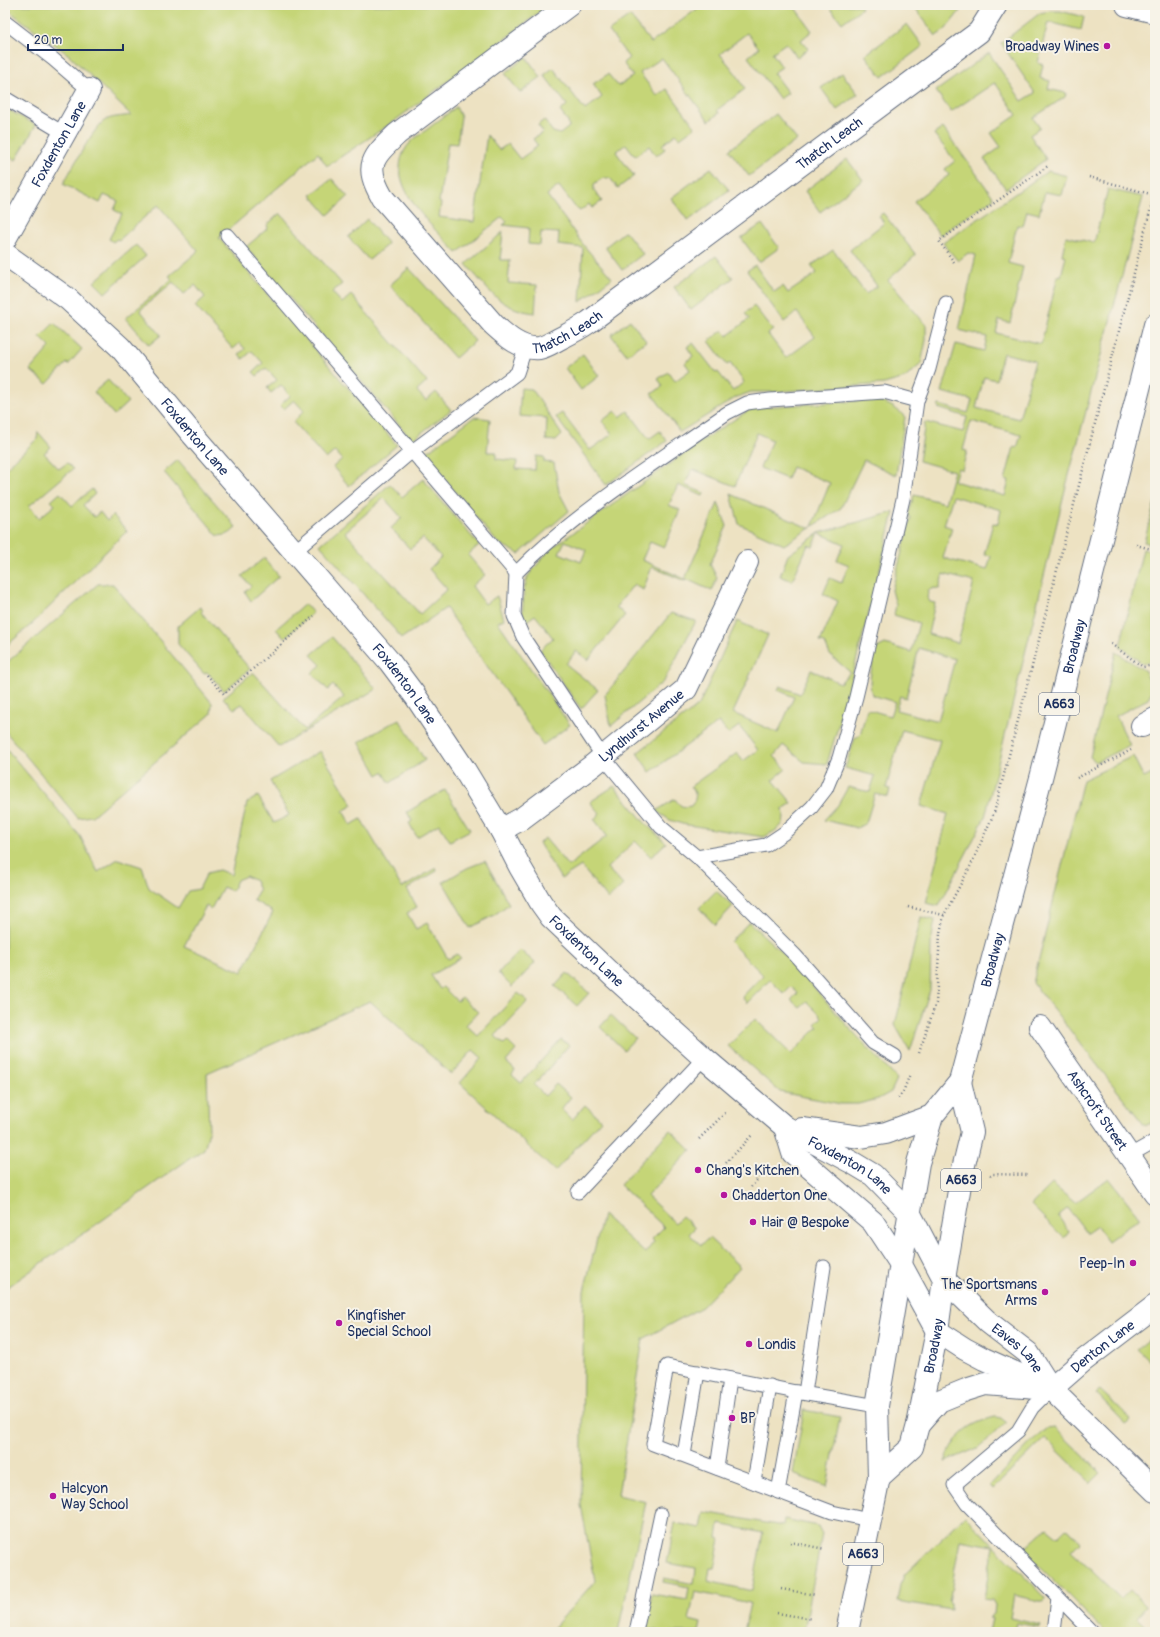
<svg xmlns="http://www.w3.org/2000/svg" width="1160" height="1637" viewBox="0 0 1160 1637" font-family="Pangolin,sans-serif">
	<rect width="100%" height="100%" fill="#f7f3e8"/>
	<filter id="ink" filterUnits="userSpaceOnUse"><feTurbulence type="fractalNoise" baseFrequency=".025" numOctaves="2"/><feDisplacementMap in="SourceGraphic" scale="8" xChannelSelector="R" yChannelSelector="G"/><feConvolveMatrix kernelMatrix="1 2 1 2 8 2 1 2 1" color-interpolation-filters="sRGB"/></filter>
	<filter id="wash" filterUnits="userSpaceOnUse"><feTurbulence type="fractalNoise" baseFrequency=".012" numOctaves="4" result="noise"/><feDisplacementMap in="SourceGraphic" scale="16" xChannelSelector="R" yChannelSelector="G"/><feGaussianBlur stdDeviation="0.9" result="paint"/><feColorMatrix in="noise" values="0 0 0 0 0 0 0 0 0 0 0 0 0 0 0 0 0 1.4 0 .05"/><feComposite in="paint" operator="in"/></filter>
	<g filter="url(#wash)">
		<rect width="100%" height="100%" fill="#ede2c2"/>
		<g fill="#c5d577" stroke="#70826a" fill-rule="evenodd">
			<path d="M5 5H550L393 122 327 166 318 153 219 238 397 445 349 486 333 467 342 459 335 451 326 459 293 422 304 411 294 400 284 409 280 405 290 396 281 385 271 393 267 388 277 380 266 368 257 376 253 372 263 363 252 351 243 359 239 354 245 349 240 343 233 349 195 306 205 297 195 285 184 294 173 282 140 310 161 335 149 345 126 318 172 279 169 276 198 251 158 205 119 240 117 239 113 242 109 239 122 214 114 210 118 201 104 195 100 203 63 184C72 169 92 130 104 121 112 116 122 117 131 115L69 55 5 8Z"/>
			<path d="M695 5H793L812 31 801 40 808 49 797 57 786 43 772 53 782 67 773 73 788 93 780 99 748 57 759 48 747 33 720 54 737 75 745 89 717 110 719 113 709 121 662 58 640 73 657 96 667 89 695 127 680 138 676 134 662 145 665 149 656 156 649 146 635 156 626 144 616 152 634 176 618 188 610 178H603L594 184V190L602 201 592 208 589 204 580 211 575 207 559 186 547 195 585 247 612 278 580 302 583 248 558 245 559 233 541 232 540 245 528 244 529 228 503 225 507 222 502 217 457 253C435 228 377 180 410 143 414 138 420 135 425 131 435 123 446 115 456 107L461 117 457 144 448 143 439 202 441 203 439 217 474 222 487 135 499 150 508 144 520 159 538 146 533 139 543 132 538 125 544 120 553 132 560 134 569 127 568 122 560 111 567 105 544 75 553 68 585 110 602 97 593 84 608 74 618 86 633 76 623 63 629 58 609 31 630 16 651 43 697 9Z"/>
			<path d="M828 5H860L862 8 842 23Z"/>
			<path d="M913 5H937L960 11 945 30 936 36Z"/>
			<path d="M1050 11H1060L1084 17 1081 30 1048 22 1038 63 1043 65 1040 78 1050 81 1048 89 1066 93 1065 97 1033 118 1040 128 1030 135 1046 159 1006 189 984 159 1001 147 991 133 1017 115 996 84 994 83 951 112 936 91 989 53 1022 101 1035 93 1001 43 1040 13Z"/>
			<path d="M907 24 923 46 882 77 865 55Z"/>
			<path d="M526 57 541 77 520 93 505 73Z"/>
			<path d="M842 73 858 94 837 110 821 88Z"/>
			<path d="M5 108 36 125 16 160 5 153Z"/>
			<path d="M776 114 797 140 749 176 729 150Z"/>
			<path d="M943 128 994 198 940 235 914 201 949 175 945 169 955 161 934 134Z"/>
			<path d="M847 159 863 180 820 212 805 191Z"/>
			<path d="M711 168 729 190 688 221 671 198Z"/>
			<path d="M1048 171 1067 176 1062 195 1045 192 1039 214 1027 211 1023 226 1017 225 1008 263 1023 267 1010 323 999 320 996 333 1041 344 1058 275 1061 276 1066 256 1062 255 1066 236 1094 243 1108 189 1143 197 1065 490 985 817 939 906 926 903 948 814 921 806 940 740 902 730 886 788 890 789 888 797 875 794 866 823 857 828 824 820 838 805 848 787 870 792 875 776 845 768 855 738 860 735 867 709 890 716 895 702 872 695C867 679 873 664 877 648L885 644 911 652 919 623 894 615 896 605 892 590 911 517 908 516 914 495 945 503 954 471 919 461 925 422 963 432 967 417 938 408 939 405 968 413 972 400 942 392 956 344 984 351 987 337 959 330 976 255 968 253 958 261 943 243ZM1003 353 1035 361 1019 419 976 408 984 377 996 380ZM971 421 1021 435 1017 448 1014 447 1005 480 1009 481 1005 496 954 481 958 468 962 470 967 451 963 450ZM953 496 1001 510 998 524 993 523 984 555 991 556 987 570 943 558 952 528 944 525ZM943 574 974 582 958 643 928 634 935 603 930 602 927 597 929 590 934 588 939 589ZM919 648 955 659 938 721 896 710 900 696 906 698Z"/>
			<path d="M332 179 348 197 328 215 311 195Z"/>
			<path d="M280 213 342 284 332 292 342 303 351 295 427 382 417 391 426 401 436 392 451 410 412 440 246 247 268 228 267 225Z"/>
			<path d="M883 213 916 255 888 280 926 325V340L921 364 905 378 884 384 772 392H751L737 397 680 432 652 394 663 386 658 379 668 372 675 381 690 370 685 363 693 356 687 347 693 343 716 373 718 372 733 391 744 382 730 363 727 365 709 341 723 330 727 336 749 319 745 313 754 306 773 330 768 334 786 358 815 337 797 312 784 322 747 271 755 265 774 292 783 286 788 293 817 273 811 266 833 250 866 294 877 286 850 250 884 223 879 216Z"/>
			<path d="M367 219 388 244 369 260 348 237Z"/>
			<path d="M762 224 779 248 759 262 741 238Z"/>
			<path d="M625 231 643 254 622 270 605 247Z"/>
			<path d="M503 232 500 260H510L508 283 537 285 535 313C499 309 488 289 466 264Z"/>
			<path d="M136 245 146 256 105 293 94 282Z"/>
			<path d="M716 256 733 278 691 310 674 287Z"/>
			<path d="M409 268 475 341 455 358 390 285Z"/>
			<path d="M630 320 646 341 627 355 611 335Z"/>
			<path d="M54 323 82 349 68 365 67 363 47 384 30 370 50 347 40 337Z"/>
			<path d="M583 354 599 376 581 390 565 368Z"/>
			<path d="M108 380 128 402 114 415 94 392Z"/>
			<path d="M521 388 532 389 562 435 556 441 546 440 547 418 519 416Z"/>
			<path d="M871 400C887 403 893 405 905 417L896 475 864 460 841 508 784 545 739 524 731 494 811 529 830 483 792 467 787 479 760 468 772 440 757 433 735 486 692 469 685 485 704 493 703 496 678 485 669 505 680 510 664 548 650 542 642 560 685 579 718 503 727 526 710 564 717 578 712 591 686 579 685 581 652 567 643 590 634 584 616 607 625 615 588 660 576 651 566 664 598 690 581 709 540 650 553 638 535 615 524 623 522 619 524 589 528 576 549 550 703 440 749 410 762 407ZM565 541 586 550 581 562 559 553Z"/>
			<path d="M615 411 620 417 628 411 649 439 660 431 667 441 606 485 556 417 562 413 590 450 612 434 602 421Z"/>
			<path d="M474 417 490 419 487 452H496V459L517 461 516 469 535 470 536 456 544 457V462L554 463 559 492 569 511 519 554 497 542 424 454Z"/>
			<path d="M38 432 51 447 44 453 59 469 67 463 73 469 29 506 39 518 55 505 51 501 60 493 72 506 92 489 95 494 83 505 94 517 100 512 107 521 113 515 127 531 33 623 5 647V469L37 439Z"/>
			<path d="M178 460 236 527C231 534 227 535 218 536L164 472Z"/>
			<path d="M423 479 479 545 468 555 485 575 472 586 485 604 497 596 504 619 498 622 570 725 543 745 446 608 402 638 320 545 390 484 402 497ZM384 498 402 518 391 528 410 549 423 538 441 557 429 569 447 589 420 614 345 532Z"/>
			<path d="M1155 502V545L1144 542Z"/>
			<path d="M894 512C873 597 852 681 827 764L804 762 783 745 774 756 786 769 773 780 792 803 783 809C787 827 778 829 764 837L682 824 670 820 656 811 675 799C680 806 682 808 691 806 697 798 697 795 691 786L737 753 743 761 758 750 739 726 728 734 719 722 650 772 637 753 699 705 737 621 768 635 733 713 778 733 794 697 778 690 780 686 800 694 811 670 840 683 850 672 830 655 825 643 820 642 838 601 823 594 830 578 841 583 849 565 837 560 844 544 819 533 813 547 808 545 792 581 780 576 788 555 819 533Z"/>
			<path d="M1143 549 1155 553V659L1143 664 1120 646Z"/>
			<path d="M264 558 279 576 251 601 245 592 251 586 242 576Z"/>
			<path d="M98 584H113L212 703 211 714 92 816 78 818 5 731V664Z"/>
			<path d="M305 604 313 613 284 638 276 629Z"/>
			<path d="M200 607 203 610 201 612 250 669 224 691 207 672 204 674 178 644V626Z"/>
			<path d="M671 613 696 621 664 681 611 726 605 695Z"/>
			<path d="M332 637 376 689 279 747 242 704 234 709 223 698 253 672 305 730 344 697 333 685 328 690 312 673 321 665 311 655Z"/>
			<path d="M1116 652 1145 671 1153 689 1148 699 1116 716 1130 745 1096 762 1090 757Z"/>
			<path d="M399 719 425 760 390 783 383 772 378 775 359 742Z"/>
			<path d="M5 747 80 836 98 872 118 859 142 867 149 888 178 908 188 891 199 889 207 873 219 870 231 875 247 803 258 796 274 823 289 815 270 781 320 751 353 805 343 811 351 825 361 819 402 888 436 868 437 871 407 889 417 907 407 913 416 929 427 923 448 959 457 954 461 958 431 975 440 989 443 987 457 1001 462 997 478 1012 466 1025 478 1036 518 993 528 1001 495 1036 504 1044 507 1041 516 1050 506 1062 515 1070 512 1075 521 1083 561 1039 569 1045 534 1085 545 1096 556 1084 571 1097 561 1109 572 1120 585 1105 601 1120 555 1171 460 1083 482 1058 473 1050 451 1074 370 1001 207 1073 209 1132 204 1149 179 1166 5 1289ZM246 876 255 881 259 890 253 900 273 912 242 972 184 946 206 906 211 909 223 887 232 891 237 880Z"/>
			<path d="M1133 756 1144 778 1152 774 1155 781V1121L1145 1126 1033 983 1083 780Z"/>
			<path d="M614 786 645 823 666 843 651 857 635 841 607 868 623 885 608 899 581 866 561 879 539 843 545 838 568 866 571 864 607 836 594 819 600 814 590 802Z"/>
			<path d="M445 790 470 830 450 841 439 824 417 837 409 823 412 821 407 812Z"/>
			<path d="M485 861 509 904 494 915 470 928 443 882 467 868Z"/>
			<path d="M716 891 733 906 715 925 699 908Z"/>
			<path d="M921 917 935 920 931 942 930 990 910 1051 895 1025Z"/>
			<path d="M749 922 790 960 845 1023 897 1079 891 1092 878 1099 858 1104H841L780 1092 728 1046 755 1019 791 1054 818 1027 815 1024 822 1017 807 1002 800 1008 791 1000 798 993 791 987 784 994 770 980 747 1003 742 997 763 975 730 942Z"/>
			<path d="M520 950 535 963 512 987 498 973Z"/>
			<path d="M567 973 589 993 577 1006 555 986Z"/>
			<path d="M611 1015 635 1038 624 1050 600 1027Z"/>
			<path d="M670 1130 691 1150 647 1196 675 1223 682 1216 695 1228 689 1234 701 1245 709 1238 740 1267 702 1307 643 1339 618 1495 646 1502 618 1632H550L595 1581 581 1505 584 1291 603 1215 645 1253 654 1242 652 1239 664 1227 620 1185Z"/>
			<path d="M1109 1178 1140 1218 1108 1241 1097 1226 1087 1233 1068 1208 1058 1216 1069 1232 1064 1238 1031 1205 1052 1184 1075 1203Z"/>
			<path d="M1155 1335V1372L1151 1369 1154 1365 1137 1349Z"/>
			<path d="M1100 1390 1131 1420 1126 1424 1096 1393Z"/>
			<path d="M804 1410 840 1417 827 1487 793 1474Z"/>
			<path d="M995 1417 1001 1418 1006 1422 980 1447 945 1462C955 1435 967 1424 995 1417Z"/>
			<path d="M1055 1428 1101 1473 1091 1483 1045 1438 993 1489 990 1485 1039 1434 1046 1429Z"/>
			<path d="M704 1512 783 1526 784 1519 818 1526 822 1534 804 1632H744L750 1603 695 1592 689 1620 701 1623 699 1632H663L645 1628 652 1594 687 1600 689 1587 663 1582 664 1578 694 1584 696 1568 667 1563 675 1523 701 1528ZM719 1524 763 1533 752 1591 708 1581 710 1568H714L720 1539 717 1538Z"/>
			<path d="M965 1516 1045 1598 1044 1602 1014 1595 1010 1618 1040 1625 1039 1627 1016 1623 1014 1632H989L992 1618H989L994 1614 995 1605 992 1600 984 1599 993 1546 960 1540 949 1603 951 1604V1610L897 1601 900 1585 905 1574Z"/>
			<path d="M1047 1528 1058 1537 1067 1528 1080 1542 1071 1551 1121 1599 1130 1590 1146 1606 1136 1617 1151 1632 1155 1628V1632H1105L1023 1550Z"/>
		</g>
	</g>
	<g filter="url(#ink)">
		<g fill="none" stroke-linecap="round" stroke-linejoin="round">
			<defs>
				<g id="lane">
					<path d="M5 22 53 59 89 90"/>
					<path d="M5 98 65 134"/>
					<path d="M227 235 516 573"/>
					<path d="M295 551 411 452 517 373 526 346"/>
					<path d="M697 857 766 845 784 833 812 807 826 789 839 758 856 697 903 499 917 401"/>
					<path d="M895 1056 873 1043 795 955 697 857 661 827 603 757 523 637 514 616 516 573C577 511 655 463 727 413L747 403 770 400 884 392 917 401 929 369 946 303"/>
					<path d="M1130 1155 1155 1141"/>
					<path d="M578 1192 704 1058"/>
					<path d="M1051 1389 1032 1408 1018 1431 954 1485 967 1504 1092 1632"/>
					<path d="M805 1393 824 1267"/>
					<path d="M684 1455 698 1372"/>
					<path d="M717 1468 730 1379"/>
					<path d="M754 1482 770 1386"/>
					<path d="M778 1492 796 1392"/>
					<path d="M869 1520 832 1512 653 1444 667 1366 796 1392 877 1406"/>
					<path d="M636 1632 661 1514"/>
					<path d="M1054 1632 1058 1598"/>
				</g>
				<g id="street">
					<path id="s1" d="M569 5 397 134C372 158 364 165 382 197L493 324C505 335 521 350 539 348 546 347 553 342 559 339 569 334 579 329 589 322L979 32 996 5"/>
					<path d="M1127 5 1155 12"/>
					<path id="s2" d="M5 239 89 90"/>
					<path d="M1142 726 1155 719"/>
					<path id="s3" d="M501 830 521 819 592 766 686 689 747 562"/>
					<path id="s4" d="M1040 1027 1155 1193"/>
				</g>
				<g id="secondary">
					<path id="s5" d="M5 254 68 299 120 347 193 435 389 661 416 697 464 769 501 830 520 867 541 903 551 917 614 977 704 1058 785 1127 853 1163 873 1175 909 1212 944 1279 988 1322 1028 1353 1051 1389 1155 1491"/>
					<path d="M785 1127 793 1153 873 1222 900 1263 937 1331 965 1349 984 1359 1051 1389"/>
					<path d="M802 1129 861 1137 886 1133 932 1116"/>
					<path id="s6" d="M1051 1389 1083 1361 1155 1306"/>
					<path d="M918 1425 939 1401 966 1390 985 1384 1037 1388"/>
				</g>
				<g id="highway">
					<path id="s7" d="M879 1477 912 1447 918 1425 937 1331 944 1279 962 1173 972 1132 960 1082"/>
					<path id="s8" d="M847 1632 879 1477 877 1406 918 1163 932 1116 960 1082 1042 774 1155 325"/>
				</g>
			</defs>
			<use href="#lane" stroke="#646e81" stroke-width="15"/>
			<use href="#street" stroke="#646e81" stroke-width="24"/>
			<use href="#secondary" stroke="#646e81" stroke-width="24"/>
			<use href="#highway" stroke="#646e81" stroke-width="24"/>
			<g stroke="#646e81" stroke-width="2.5" stroke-dasharray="1 3" stroke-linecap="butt">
				<path d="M1089 177 1154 195"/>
				<path d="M954 262 939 241 1048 166"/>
				<path d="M1154 476H1155"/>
				<path d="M1136 545 1155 550"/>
				<path d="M1111 644 1143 667 1149 666"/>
				<path d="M207 675 224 694 314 616"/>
				<path d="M1077 778 1131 750"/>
				<path d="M908 907 944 915"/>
				<path d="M919 1053 936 1003 940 933 944 915 971 865 994 813 1155 192"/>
				<path d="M898 1098 903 1092 910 1074"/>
				<path d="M699 1139 726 1112"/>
				<path d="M726 1163 752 1135"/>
				<path d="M990 1176 993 1174 1027 1175"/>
				<path d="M751 1187 769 1166"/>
				<path d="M790 1542 825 1549"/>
				<path d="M781 1589 816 1595"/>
				<path d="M777 1613 812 1619"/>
			</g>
			<use href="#lane" stroke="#fff" stroke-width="13"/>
			<use href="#street" stroke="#fff" stroke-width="22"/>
			<use href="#secondary" stroke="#fff" stroke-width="22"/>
			<use href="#highway" stroke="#fff" stroke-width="22"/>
		</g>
	</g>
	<g fill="#b5179e" stroke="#f7f3e8" stroke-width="1.5">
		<circle cx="1107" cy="46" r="4"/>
		<circle cx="698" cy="1170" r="4"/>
		<circle cx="724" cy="1195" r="4"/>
		<circle cx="753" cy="1222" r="4"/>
		<circle cx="1133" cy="1263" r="4"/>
		<circle cx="1045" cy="1292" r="4"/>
		<circle cx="339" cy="1323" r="4"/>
		<circle cx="749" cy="1344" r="4"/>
		<circle cx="732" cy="1418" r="4"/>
		<circle cx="53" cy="1496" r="4"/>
	</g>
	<g text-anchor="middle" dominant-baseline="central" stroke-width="4" stroke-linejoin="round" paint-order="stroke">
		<g fill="#f7f3e8" stroke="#5d6a87" stroke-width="1">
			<rect x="1039" y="693" width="40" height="22" rx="3"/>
			<rect x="941" y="1169" width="40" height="22" rx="3"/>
			<rect x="843" y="1543" width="40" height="22" rx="3"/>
		</g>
		<g font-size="13" font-weight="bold" fill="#1b2f5e">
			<text x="1059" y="704">A663</text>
			<text x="961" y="1180">A663</text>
			<text x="863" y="1554">A663</text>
		</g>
		<g font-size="14" fill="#1b2f5e" stroke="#f7f3e8" text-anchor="start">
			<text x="1099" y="46" text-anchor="end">Broadway Wines</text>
			<text x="706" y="1170">Chang's Kitchen</text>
			<text x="732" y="1195">Chadderton One</text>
			<text x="761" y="1222">Hair @ Bespoke</text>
			<text x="1125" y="1263" text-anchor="end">Peep-In</text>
			<text x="1037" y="1284" text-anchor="end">The Sportsmans<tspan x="1037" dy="16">Arms</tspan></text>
			<text x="347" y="1315">Kingfisher<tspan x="347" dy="16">Special School</tspan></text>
			<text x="757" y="1344">Londis</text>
			<text x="740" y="1418">BP</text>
			<text x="61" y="1488">Halcyon<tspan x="61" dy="16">Way School</tspan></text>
		</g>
		<g font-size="14" fill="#1b2f5e" stroke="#f7f3e8">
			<text stroke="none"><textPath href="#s2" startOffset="109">Foxdenton Lane</textPath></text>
			<text stroke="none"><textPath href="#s1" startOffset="867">Thatch Leach</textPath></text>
			<text stroke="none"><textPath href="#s1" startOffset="543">Thatch Leach</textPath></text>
			<text stroke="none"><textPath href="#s5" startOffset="265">Foxdenton Lane</textPath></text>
			<text stroke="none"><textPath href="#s8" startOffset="1019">Broadway</textPath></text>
			<text stroke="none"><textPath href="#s5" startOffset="589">Foxdenton Lane</textPath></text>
			<text stroke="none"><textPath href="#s3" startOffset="175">Lyndhurst Avenue</textPath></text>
			<text stroke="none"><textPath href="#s5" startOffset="914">Foxdenton Lane</textPath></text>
			<text stroke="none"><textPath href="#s8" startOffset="695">Broadway</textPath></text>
			<text stroke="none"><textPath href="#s4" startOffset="101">Ashcroft Street</textPath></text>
			<text stroke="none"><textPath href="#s5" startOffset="1255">Foxdenton Lane</textPath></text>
			<text stroke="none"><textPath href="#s7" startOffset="148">Broadway</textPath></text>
			<text stroke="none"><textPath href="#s6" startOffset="67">Denton Lane</textPath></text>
			<text stroke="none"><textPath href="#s5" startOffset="1508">Eaves Lane</textPath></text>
		</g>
	</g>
	<rect width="1160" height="1637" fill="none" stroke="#f7f3e8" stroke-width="20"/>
	<path d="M28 44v6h95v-6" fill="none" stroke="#1b2f5e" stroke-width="2"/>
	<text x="34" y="44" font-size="12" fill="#1b2f5e" stroke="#f7f3e8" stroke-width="3" paint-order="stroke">20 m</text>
</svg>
